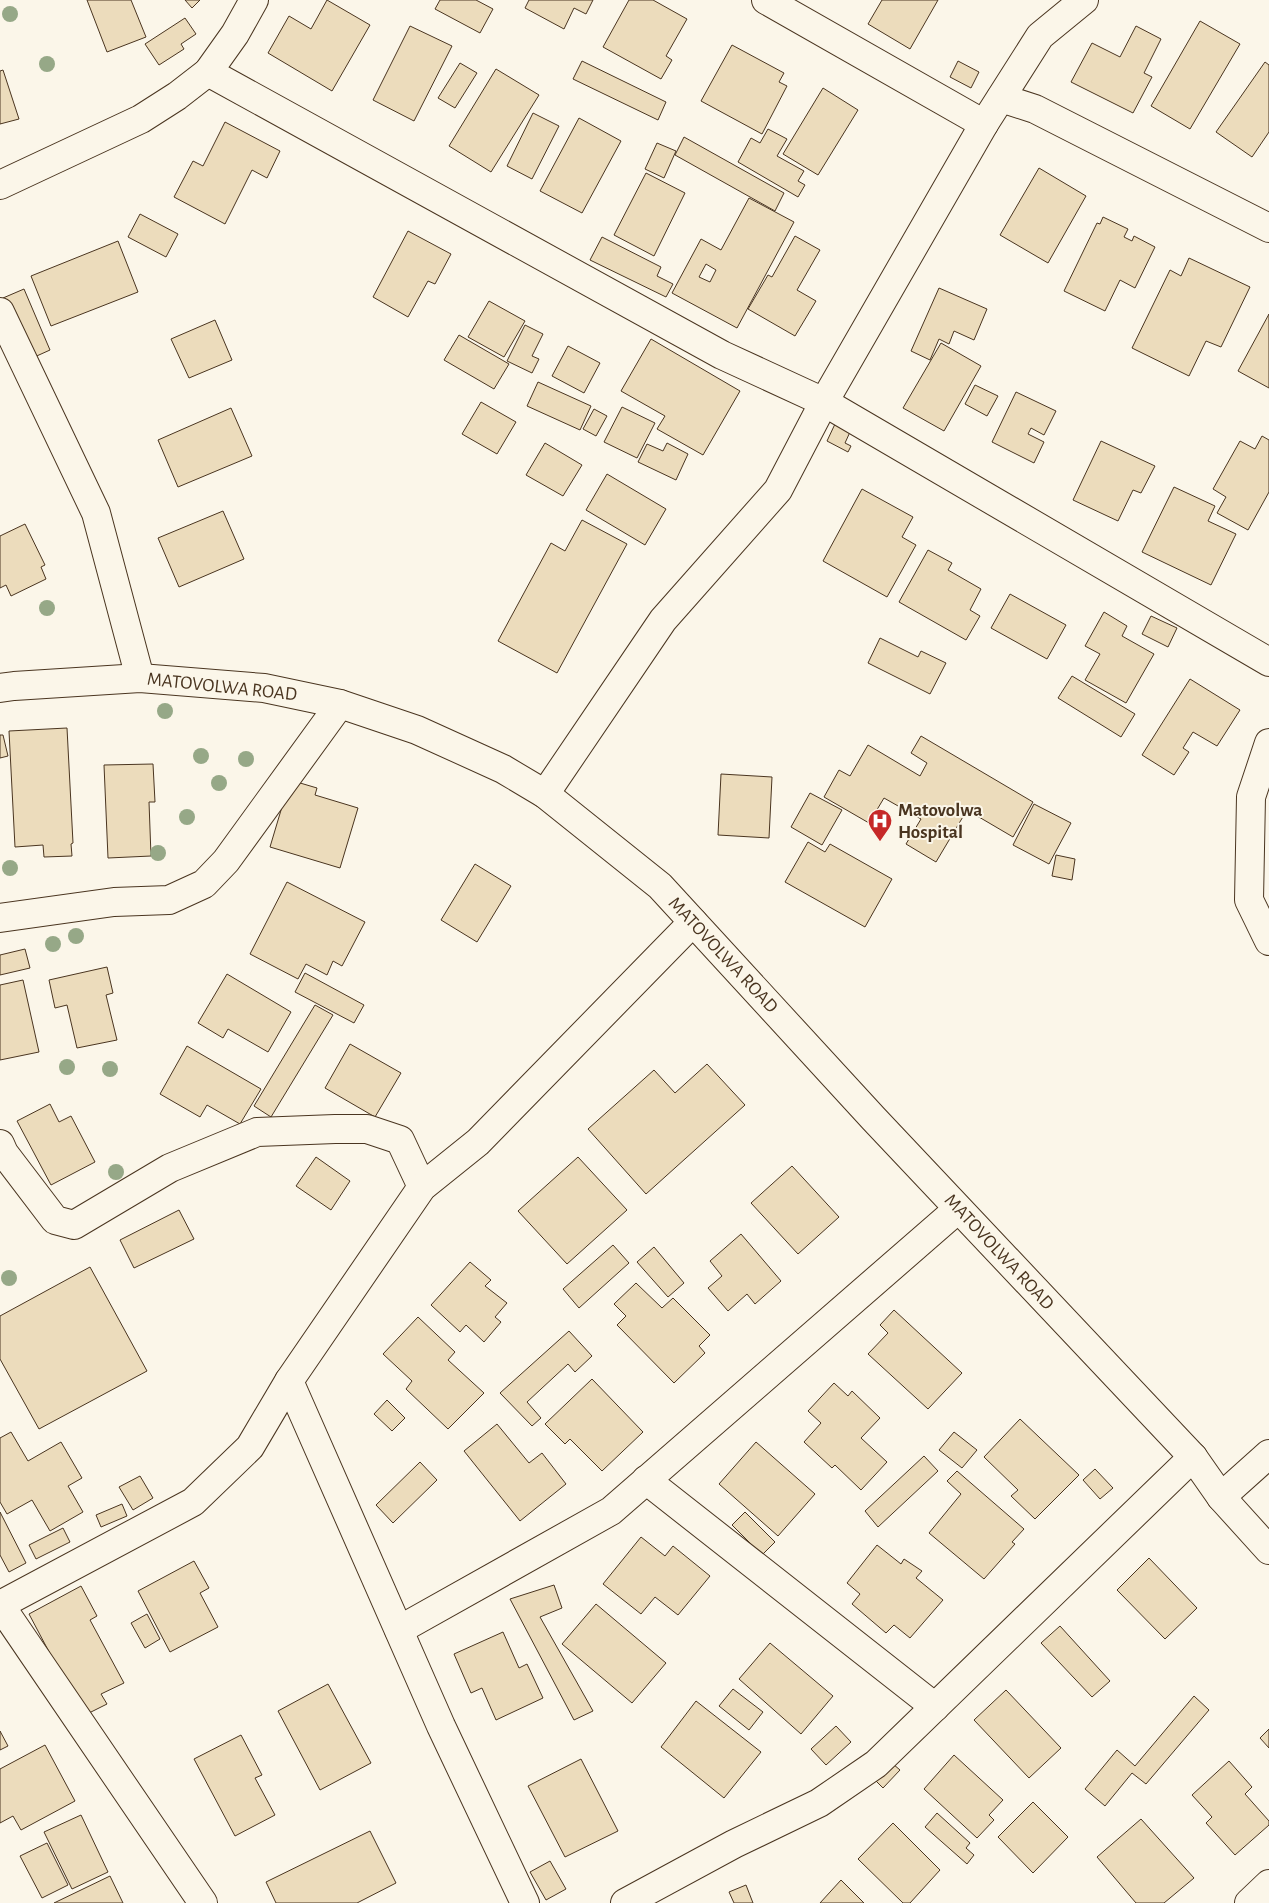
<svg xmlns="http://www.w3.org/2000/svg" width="1269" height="1903" viewBox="0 0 1269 1903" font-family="'Alegreya Sans',sans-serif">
	<rect width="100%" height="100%" fill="#fbf6e9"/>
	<g fill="#ecdcbc" stroke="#4a3520" fill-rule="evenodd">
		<path d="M87 0H131L146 37 107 52Z"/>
		<path d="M185 0H200L192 8Z"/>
		<path d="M327 0 370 25 332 91 268 53 289 16 311 29Z"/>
		<path d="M440 0H476L493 9 480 33 435 9Z"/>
		<path d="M529 0H593L586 14 574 8 564 29 525 8Z"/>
		<path d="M629 0H653L687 19 666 56 672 60 661 79 603 47Z"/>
		<path d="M882 0H938L910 49 868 24Z"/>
		<path d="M185 18 196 34 181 44 184 49 159 65 145 44Z"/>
		<path d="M1200 21 1240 44 1190 129 1151 106Z"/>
		<path d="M410 26 452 46 414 121 373 100Z"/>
		<path d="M1136 26 1161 39 1144 73 1152 77 1133 113 1071 82 1092 43 1120 57Z"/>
		<path d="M732 45 784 73 779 82 787 86 762 134 701 101Z"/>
		<path d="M582 61 666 102 658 120 573 79Z"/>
		<path d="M958 61 979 72 971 88 950 77Z"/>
		<path d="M1265 62 1269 65V132L1252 157 1216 132Z"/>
		<path d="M460 63 477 73 455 108 438 98Z"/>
		<path d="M496 69 539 95 491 172 449 146Z"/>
		<path d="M3 70 19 119 0 124V71Z"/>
		<path d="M823 88 858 110 818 175 783 154Z"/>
		<path d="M533 113 559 126 532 179 507 166Z"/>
		<path d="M579 118 621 141 582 213 540 191Z"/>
		<path d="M225 122 280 151 267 178 252 170 225 224 174 197 193 161 203 166Z"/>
		<path d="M768 129 787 139 777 156 804 171 798 181 805 185 798 197 738 162 751 138 760 143Z"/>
		<path d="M684 137 784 193 775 211 675 155Z"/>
		<path d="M657 143 676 151 664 178 645 169Z"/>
		<path d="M1039 168 1086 196 1048 263 1000 235Z"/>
		<path d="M646 173 685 193 654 256 614 235Z"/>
		<path d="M749 198 794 222 737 328 672 293 701 239 721 250ZM706 264 716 270 710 282 699 277Z"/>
		<path d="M140 214 178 234 166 257 128 237Z"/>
		<path d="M1103 217 1128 229 1124 237 1132 241 1134 236 1155 247 1135 288 1120 280 1105 311 1064 291 1097 223 1100 224Z"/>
		<path d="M408 231 451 254 435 284 428 281 408 317 373 297Z"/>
		<path d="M795 236 820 250 797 290 816 301 795 336 748 309 768 275 772 277Z"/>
		<path d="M602 237 661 267 657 276 673 284 666 297 590 260Z"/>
		<path d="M118 241 138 292 51 326 31 276Z"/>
		<path d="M1189 258 1250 287 1221 347 1206 341 1189 376 1132 348 1170 270 1181 276Z"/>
		<path d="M939 288 987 309 974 340 954 331 949 344 939 339 930 360 911 351Z"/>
		<path d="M24 289 50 350 30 359 3 298Z"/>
		<path d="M489 301 525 321 504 357 468 337Z"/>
		<path d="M1269 314V388L1238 371Z"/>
		<path d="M215 320 232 360 189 378 171 339Z"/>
		<path d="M525 325 543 334 532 356 539 359 532 373 507 361Z"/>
		<path d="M459 335 509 364 494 389 444 360Z"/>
		<path d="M651 339 740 391 703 455 657 429 665 416 621 391Z"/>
		<path d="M941 343 981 366 944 431 903 408Z"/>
		<path d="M568 346 600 363 584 393 552 376Z"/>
		<path d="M538 382 591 406 580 430 527 406Z"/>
		<path d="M975 385 998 396 987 416 965 404Z"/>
		<path d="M1016 392 1056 411 1044 435 1031 428 1028 434 1044 442 1034 463 992 442Z"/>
		<path d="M481 402 516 422 497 454 462 434Z"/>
		<path d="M622 407 655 423 637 458 604 442Z"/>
		<path d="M231 408 252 456 178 487 158 440Z"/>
		<path d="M594 409 607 416 596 436 583 429Z"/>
		<path d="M835 424 850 432 845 443 851 446 848 452 827 441Z"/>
		<path d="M1262 436 1269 440V492L1248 530 1217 513 1226 497 1213 489 1240 441 1255 449Z"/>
		<path d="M1101 441 1155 466 1141 493 1133 490 1118 521 1073 500Z"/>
		<path d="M545 443 582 465 563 496 526 475Z"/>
		<path d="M667 443 688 454 676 480 638 462 647 444 663 451Z"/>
		<path d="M607 474 666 509 645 545 586 510Z"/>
		<path d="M1174 487 1215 506 1208 521 1236 534 1211 585 1142 552Z"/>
		<path d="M862 489 913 517 902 537 916 545 887 597 823 561Z"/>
		<path d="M223 511 244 559 179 587 158 538Z"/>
		<path d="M582 520 627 544 557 673 498 641 551 543 565 551Z"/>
		<path d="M25 524 45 565 41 567 46 579 11 596 6 585 0 588V536Z"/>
		<path d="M928 550 952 563 948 570 981 589 970 610 980 616 966 640 899 602Z"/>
		<path d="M1010 594 1066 625 1047 659 991 628Z"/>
		<path d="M1104 612 1127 626 1122 636 1154 654 1126 703 1085 680 1100 654 1085 646Z"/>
		<path d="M1151 616 1177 628 1168 647 1142 634Z"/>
		<path d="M880 638 918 657 921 651 946 663 930 694 868 663Z"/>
		<path d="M1072 676 1135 714 1121 737 1058 698Z"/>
		<path d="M1190 679 1240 710 1217 746 1193 732 1183 748 1189 752 1174 775 1142 755Z"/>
		<path d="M67 728 73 843 71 844 72 856 44 857 43 845 15 847 9 731Z"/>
		<path d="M0 735H3L8 756 0 758Z"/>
		<path d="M921 736 1033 802 1013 837 967 810 936 862 906 844 921 819 884 798 869 823 824 797 839 770 850 776 868 745 920 776 927 763 911 753Z"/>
		<path d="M153 764 155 802H149L151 856 108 858 104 765Z"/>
		<path d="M721 774 772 777 769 838 718 835Z"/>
		<path d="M290 780 317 788 315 795 358 808 340 868 270 847Z"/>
		<path d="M810 793 842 810 822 845 791 827Z"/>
		<path d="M1034 804 1071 823 1049 864 1013 845Z"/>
		<path d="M808 842 825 852 830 844 892 879 865 927 785 882Z"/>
		<path d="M1056 855 1075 859 1072 880 1052 876Z"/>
		<path d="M475 864 511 886 477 942 441 920Z"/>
		<path d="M287 882 365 922 342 966 333 961 327 975 306 964 298 979 250 954Z"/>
		<path d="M25 949 30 968 0 975V955Z"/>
		<path d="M107 967 113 993 106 995 117 1040 77 1048 67 1005 55 1008 49 980Z"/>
		<path d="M305 973 364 1005 354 1023 295 992Z"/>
		<path d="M227 974 291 1012 268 1052 228 1029 223 1038 198 1023Z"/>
		<path d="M23 980 39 1052 0 1060V985Z"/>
		<path d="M315 1005 333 1015 271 1117 254 1106Z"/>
		<path d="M350 1044 401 1073 375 1117 325 1088Z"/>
		<path d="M187 1046 261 1089 240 1124 207 1105 200 1117 160 1094Z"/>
		<path d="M707 1064 745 1105 646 1194 588 1129 654 1070 675 1093Z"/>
		<path d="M50 1104 59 1122 71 1116 95 1162 51 1185 17 1121Z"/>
		<path d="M316 1157 350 1181 331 1210 296 1186Z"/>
		<path d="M578 1157 627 1210 567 1264 518 1211Z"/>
		<path d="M792 1166 839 1217 798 1254 751 1203Z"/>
		<path d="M179 1210 194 1239 134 1268 120 1240Z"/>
		<path d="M741 1234 781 1281 755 1304 747 1294 728 1311 708 1288 722 1276 710 1261Z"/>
		<path d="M613 1245 629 1263 579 1308 563 1289Z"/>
		<path d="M654 1247 684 1283 668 1297 637 1262Z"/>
		<path d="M470 1262 491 1280 485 1286 507 1303 495 1317 501 1322 484 1342 466 1325 460 1332 431 1305Z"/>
		<path d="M90 1267 147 1371 39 1429 0 1359V1316Z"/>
		<path d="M636 1283 662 1308 673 1298 710 1335 699 1346 705 1353 674 1383 617 1325 626 1316 614 1304Z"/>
		<path d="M894 1310 962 1373 928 1409 868 1354 888 1333 880 1325Z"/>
		<path d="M418 1317 455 1352 448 1360 484 1393 448 1429 406 1389 412 1381 383 1354Z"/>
		<path d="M569 1331 592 1356 575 1372 568 1364 527 1402 541 1418 532 1426 500 1393Z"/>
		<path d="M592 1379 643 1432 602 1471 570 1439 565 1444 545 1424Z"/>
		<path d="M834 1383 848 1396 852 1391 880 1418 861 1438 887 1462 861 1490 835 1465 832 1468 804 1442 821 1423 808 1411Z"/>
		<path d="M387 1400 405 1418 392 1431 374 1414Z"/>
		<path d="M1020 1419 1079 1475 1035 1519 1011 1496 1018 1490 984 1457Z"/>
		<path d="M497 1424 529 1463 542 1453 566 1484 520 1521 464 1451Z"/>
		<path d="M11 1432 28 1461 61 1442 82 1478 68 1486 83 1512 50 1531 32 1500 7 1514 0 1502V1438Z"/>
		<path d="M954 1432 977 1450 962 1468 939 1450Z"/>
		<path d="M756 1442 815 1494 778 1536 719 1484Z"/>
		<path d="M924 1456 938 1471 878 1527 865 1511Z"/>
		<path d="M420 1462 437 1480 393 1523 376 1505Z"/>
		<path d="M1095 1469 1113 1488 1100 1499 1083 1480Z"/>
		<path d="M957 1471 1024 1529 1012 1542 1015 1544 984 1579 929 1533 961 1494 947 1481Z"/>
		<path d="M140 1476 153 1498 133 1510 119 1487Z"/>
		<path d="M122 1504 127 1516 101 1527 96 1515Z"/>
		<path d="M0 1512 26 1563 9 1572 0 1555Z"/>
		<path d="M745 1512 775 1542 762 1555 732 1525Z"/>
		<path d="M63 1528 70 1542 36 1559 29 1545Z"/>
		<path d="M641 1537 665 1556 673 1546 710 1576 678 1615 655 1597 641 1614 603 1584Z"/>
		<path d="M877 1545 901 1564 904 1559 922 1571 916 1578 943 1600 910 1638 894 1625 886 1633 852 1604 860 1594 847 1583Z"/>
		<path d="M1149 1558 1197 1608 1165 1639 1117 1590Z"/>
		<path d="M194 1561 209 1588 200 1593 218 1627 170 1652 138 1591Z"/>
		<path d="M554 1585 562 1608 540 1617 593 1711 574 1720 510 1599Z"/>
		<path d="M81 1586 97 1616 90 1620 124 1683 101 1694 107 1704 83 1716 29 1614Z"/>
		<path d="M596 1604 666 1663 632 1703 562 1644Z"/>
		<path d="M147 1614 160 1639 145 1648 131 1623Z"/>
		<path d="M1060 1626 1110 1681 1092 1697 1041 1643Z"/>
		<path d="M503 1632 519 1668 527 1664 543 1698 496 1720 482 1688 471 1693 454 1654Z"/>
		<path d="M770 1643 833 1696 801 1734 739 1679Z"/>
		<path d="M328 1684 371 1763 320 1790 278 1711Z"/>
		<path d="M733 1689 763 1712 749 1730 719 1706Z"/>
		<path d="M1006 1690 1061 1748 1029 1778 974 1720Z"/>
		<path d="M1194 1696 1209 1710 1146 1784 1132 1773 1105 1806 1085 1789 1117 1750 1135 1766Z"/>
		<path d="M696 1701 761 1752 724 1798 661 1747Z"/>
		<path d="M836 1726 851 1742 826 1765 811 1749Z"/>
		<path d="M1269 1729V1748L1260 1738Z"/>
		<path d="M0 1731 8 1746 0 1750Z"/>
		<path d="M241 1735 262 1775 255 1778 275 1815 235 1836 194 1759Z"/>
		<path d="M45 1745 75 1801 21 1830 13 1816 0 1823V1769Z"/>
		<path d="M954 1755 1003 1800 989 1815 994 1820 977 1838 924 1789Z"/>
		<path d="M886 1758 900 1770 883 1788 870 1775Z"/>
		<path d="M581 1759 618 1831 565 1857 528 1786Z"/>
		<path d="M1229 1761 1252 1787 1245 1794 1269 1821V1825L1235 1855 1206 1823 1212 1817 1192 1795Z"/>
		<path d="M1033 1802 1068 1837 1033 1873 998 1837Z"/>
		<path d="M937 1813 970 1843 966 1848 974 1855 967 1864 925 1827Z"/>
		<path d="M81 1815 108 1872 72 1889 44 1832Z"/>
		<path d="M1141 1819 1194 1878 1164 1903H1136L1097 1857Z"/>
		<path d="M893 1823 940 1870 910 1903H903L858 1859Z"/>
		<path d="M370 1831 396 1883 357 1903H276L266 1882Z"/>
		<path d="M47 1843 68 1885 42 1898 20 1856Z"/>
		<path d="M550 1861 566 1889 546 1900 530 1872Z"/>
		<path d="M110 1876 123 1903H54Z"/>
		<path d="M841 1880 864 1903H820Z"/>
		<path d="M746 1885 753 1903H734L729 1892Z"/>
	</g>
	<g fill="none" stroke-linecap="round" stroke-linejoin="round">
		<defs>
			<g id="minor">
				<path d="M766 0 984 124"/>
				<path d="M208 72 722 355 824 402 1269 662"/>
				<path d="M1001 98 1035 109 1269 228"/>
				<path d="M0 185 141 119 177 96 208 72 235 34 254 0"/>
				<path d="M0 312 96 513 140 678"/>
				<path d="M0 688 14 686 140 678 264 688 340 704 417 730 503 769 545 794 660 886 874 1119 1193 1457 1221 1497 1269 1550"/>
				<path d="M1269 743 1251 797 1249 900 1269 941"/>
				<path d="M545 794 663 620 778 490 824 402 984 124 1040 36 1084 0"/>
				<path d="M0 918 114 902 169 900 204 884 226 861 340 704"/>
				<path d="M0 1144 4 1153 55 1220 74 1225 170 1168 257 1132 335 1129H367L400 1140 422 1187"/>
				<path d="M289 1381 441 1726 525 1903"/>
				<path d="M646 1480 935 1707"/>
				<path d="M1221 1497 1269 1454"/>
				<path d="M0 1605 193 1502 250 1447 289 1381 422 1187 478 1142 693 922"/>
				<path d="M0 1605 203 1903"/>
				<path d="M399 1630 611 1511 958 1209"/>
				<path d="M625 1903 734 1844 819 1803 876 1764 1193 1457"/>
				<path d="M1249 1903 1269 1884"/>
			</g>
		</defs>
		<use href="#minor" stroke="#4a3520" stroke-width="30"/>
		<use href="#minor" stroke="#fbf6e9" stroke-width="28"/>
	</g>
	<g fill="#96a887">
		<circle cx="10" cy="14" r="8"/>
		<circle cx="47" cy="64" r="8"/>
		<circle cx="47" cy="608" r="8"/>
		<circle cx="165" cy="711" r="8"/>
		<circle cx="201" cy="756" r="8"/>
		<circle cx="246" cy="759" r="8"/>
		<circle cx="219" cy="783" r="8"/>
		<circle cx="187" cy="817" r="8"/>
		<circle cx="158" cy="853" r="8"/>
		<circle cx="10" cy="868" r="8"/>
		<circle cx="76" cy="936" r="8"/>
		<circle cx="53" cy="944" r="8"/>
		<circle cx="67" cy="1067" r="8"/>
		<circle cx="110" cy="1069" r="8"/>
		<circle cx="116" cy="1172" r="8"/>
		<circle cx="9" cy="1278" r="8"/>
	</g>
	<defs>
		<symbol id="hospital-pin" viewBox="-11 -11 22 30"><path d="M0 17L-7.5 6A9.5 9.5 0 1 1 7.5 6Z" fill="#c62828" stroke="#fbf6e9"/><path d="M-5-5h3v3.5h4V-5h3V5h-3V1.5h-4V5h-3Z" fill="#fff"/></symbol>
	</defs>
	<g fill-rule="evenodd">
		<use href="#hospital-pin" x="866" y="807" width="28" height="38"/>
	</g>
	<g text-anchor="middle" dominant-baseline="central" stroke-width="4" stroke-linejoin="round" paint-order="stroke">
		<g font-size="19" fill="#4a3520" stroke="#fbf6e9">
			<text transform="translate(222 687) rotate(6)">MATOVOLWA ROAD</text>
			<text transform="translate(723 955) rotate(47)">MATOVOLWA ROAD</text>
			<text transform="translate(999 1252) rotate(47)">MATOVOLWA ROAD</text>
		</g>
		<g font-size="19" font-weight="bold" fill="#4a3520" stroke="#fbf6e9" text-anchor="start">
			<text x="898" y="810">Matovolwa<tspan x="898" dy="22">Hospital</tspan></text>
		</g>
	</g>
</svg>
